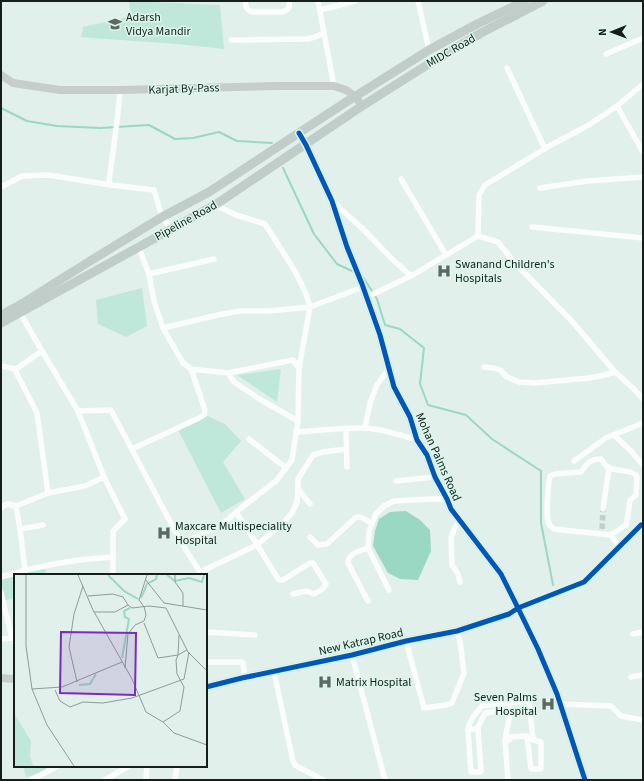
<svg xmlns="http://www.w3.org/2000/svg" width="644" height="781" viewBox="0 0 644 781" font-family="'Source Sans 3',sans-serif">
	<rect width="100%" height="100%" fill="#e1f0ea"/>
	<g fill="#c0e8da">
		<path d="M129 1 220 5 224 49C177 43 129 41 81 37L83 27 131 16Z"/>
		<path d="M142 288 147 326 126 337 98 324 96 300Z"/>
		<path d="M281 369 277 402 237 375Z"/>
		<path d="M205 415 225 424 241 441 223 462 245 499 221 513 177 428Z"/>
		<path d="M45 568 46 575H17Z"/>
		<path d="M15 576V599L5 600 1 579Z"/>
		<path d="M23 766H45L47 771 26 777Z"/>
	</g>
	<path fill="#9ad8c3" d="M406 511 420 520 430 530 431 551 418 580 400 579 388 573 373 546 375 531 379 519 390 512Z"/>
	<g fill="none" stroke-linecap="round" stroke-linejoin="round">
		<g stroke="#9ad8c3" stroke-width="2">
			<path d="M1 108 27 121 57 126 100 128 149 125 175 139 193 138 219 132 237 141 272 143"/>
			<path d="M283 168 314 234 337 264 354 272"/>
			<path d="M363 277 377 299 385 325 400 329 424 348 420 384 428 405 466 415 492 439 541 471V523L553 585"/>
		</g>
		<path stroke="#c2d0cb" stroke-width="5.5" stroke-dasharray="5.5 3" stroke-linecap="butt" d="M602 529 603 509"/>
		<g stroke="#fafdfc" stroke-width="5.5">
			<path d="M245 1C246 7 246 10 252 12H282C289 10 290 8 289 1"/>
			<path d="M318 1 334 86"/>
			<path d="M418 1 429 50"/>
			<path d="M320 10 355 1"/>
			<path d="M231 40 307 39 315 37 324 33"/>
			<path d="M606 54 643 38"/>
			<path d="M507 68 545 149"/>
			<path d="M120 90C118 121 113 151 109 181L111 185 154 190 162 217 172 229"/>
			<path d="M617 106 643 152"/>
			<path d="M401 179 446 255"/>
			<path d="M1 187 22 176 48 175 111 185"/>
			<path d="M540 188 588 181 643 177"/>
			<path d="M332 201 364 230 391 258 411 276 478 236 479 195 485 185 551 145 589 125 617 106 643 84"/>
			<path d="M532 227 643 238"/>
			<path d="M478 236 498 242 514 262 554 303 571 320 615 372 633 388 643 399"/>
			<path d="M139 248 149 274 154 301 163 328 183 363 191 369 228 373 234 382 261 400 298 421"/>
			<path d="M149 274 214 259"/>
			<path d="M367 297 411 276"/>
			<path d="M20 313 42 351 78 411 111 410 182 544 200 572V575"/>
			<path d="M163 328 218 315 239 311H269L310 307 363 287"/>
			<path d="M42 351 16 369V372L37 413 48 493 85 486 104 477"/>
			<path d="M1 366 16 369"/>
			<path d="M484 367 494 368 500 370 507 377 519 382 535 383 589 378 601 376 615 372"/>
			<path d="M228 373 293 360 299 368"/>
			<path d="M365 428 370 403 377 385 389 368"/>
			<path d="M346 429 347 467"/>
			<path d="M296 432C319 431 342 427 365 428 383 429 400 435 417 440"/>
			<path d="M614 435 631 451 643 465"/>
			<path d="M249 439 286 468"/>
			<path d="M132 449 199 418 204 415 205 410 191 369"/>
			<path d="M574 461 606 438 643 423"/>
			<path d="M396 481 435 477"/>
			<path d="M298 489 310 504"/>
			<path d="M16 506 20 529 25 570"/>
			<path d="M1 508 7 504 16 506 48 493"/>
			<path d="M603 509 609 467"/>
			<path d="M236 512 250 533 278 579 280 580H283L310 563H313L326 584C324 590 319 591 314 594L306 591 293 594"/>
			<path d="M460 520 455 527 451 538 452 565 458 574 460 582"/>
			<path d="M20 529 43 525"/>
			<path d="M611 535 626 525 627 521 630 500 636 495 637 477 636 475 631 472 612 469 606 466 601 459C591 458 587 464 581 472L555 474 550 476C548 485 546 514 548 521 549 525 551 527 554 529L611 535 619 546"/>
			<path d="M310 537 318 545 327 544 355 518C361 515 366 520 372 524"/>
			<path d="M182 544 225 522 241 508 276 481 292 460 298 421 299 368 310 307C303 278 280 249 265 224L236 215 215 205"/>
			<path d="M368 548C360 551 348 553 348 563L368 601"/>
			<path d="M113 557V575"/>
			<path d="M200 572 257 545 284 522 292 513 297 502 298 489V479L313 455 323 452 346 449"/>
			<path d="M1 577C37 566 75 559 113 557V531L125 519 104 477 78 411"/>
			<path d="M389 590 368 548 369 531 376 514 384 506 394 501 431 499H447"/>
			<path d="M1 593 12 638"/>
			<path d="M518 608 584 582 641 525"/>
			<path d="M206 632 255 635"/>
			<path d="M633 634 643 632"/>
			<path d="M1 639 15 638"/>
			<path d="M406 641 424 708 446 705 452 703 464 673 460 641 457 631"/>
			<path d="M352 655 385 780"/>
			<path d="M206 662H241L243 663 245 677"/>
			<path d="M274 672 293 761 295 765 298 767 323 780"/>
			<path d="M631 677 643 675"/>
			<path d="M560 704 611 706 621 716 643 720"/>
			<path d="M468 730 471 772H480L481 771 478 728"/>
			<path d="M505 740H509L511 737 527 736 531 769H541V742L533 740 529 701 482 706C476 713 469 720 468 730L478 728 485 713 511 709 505 740 508 780"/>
			<path d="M31 780 58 766"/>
			<path d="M105 780 129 766"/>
			<path d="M146 780 147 766"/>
			<path d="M175 780 177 766"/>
		</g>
		<g stroke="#c6cdcb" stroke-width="8">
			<path d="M1 75 13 83 60 90H120L276 86H334L346 90 356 97 362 106"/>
			<path d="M299 133 306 145 332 201 347 247 362 284 380 335 394 387 410 417 417 440 427 455 435 477 447 499 451 509 501 574 518 608 538 649 557 694 585 780"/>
			<path d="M1 678 15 679"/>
			<path d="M206 687 242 678 352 655 406 641 457 631 509 614 518 608"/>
		</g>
		<g stroke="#c0cdc9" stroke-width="9">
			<path d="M1 315 20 305 90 261 162 217 209 192 343 104 429 50 477 24 525 1"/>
			<path d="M1 323 215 205 362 106 435 60 481 33 543 1"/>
		</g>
		<defs>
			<g id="cycleway">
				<path d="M299 133 306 145 332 201 347 247 362 284 380 335 394 387 410 417 417 440 427 455 435 477 447 499 451 509 501 574 518 608 538 649 557 694 585 780"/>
				<path d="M206 687 242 678 352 655 406 641 457 631 509 614 518 608 584 582 641 525"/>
			</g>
		</defs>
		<use href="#cycleway" stroke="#dbf6eb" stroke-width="8"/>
		<use href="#cycleway" stroke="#0057b8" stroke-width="5"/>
	</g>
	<defs>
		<symbol id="school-bare" viewBox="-9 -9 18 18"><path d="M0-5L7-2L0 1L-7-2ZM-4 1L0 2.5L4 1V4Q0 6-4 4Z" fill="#5c6863" stroke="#dbf6eb" stroke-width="2.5" paint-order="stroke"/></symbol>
		<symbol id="hospital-bare" viewBox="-9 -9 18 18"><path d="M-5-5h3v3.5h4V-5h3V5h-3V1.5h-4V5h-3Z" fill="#5c6863" stroke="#dbf6eb" stroke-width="2.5" paint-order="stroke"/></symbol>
	</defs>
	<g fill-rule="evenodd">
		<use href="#school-bare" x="105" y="14" width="20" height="20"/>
		<use href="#hospital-bare" x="434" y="261" width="20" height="20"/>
		<use href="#hospital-bare" x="154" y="523" width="20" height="20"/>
		<use href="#hospital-bare" x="315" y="672" width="20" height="20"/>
		<use href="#hospital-bare" x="538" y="694" width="20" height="20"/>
	</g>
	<g text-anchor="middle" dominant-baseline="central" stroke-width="3" stroke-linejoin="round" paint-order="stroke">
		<g font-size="12" fill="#151e1b" stroke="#dbf6eb" text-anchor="start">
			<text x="126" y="17">Adarsh<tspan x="126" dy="14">Vidya Mandir</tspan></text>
			<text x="455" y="264">Swanand Children's<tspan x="455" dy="14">Hospitals</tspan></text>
			<text x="175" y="526">Maxcare Multispeciality<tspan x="175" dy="14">Hospital</tspan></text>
			<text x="336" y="682">Matrix Hospital</text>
			<text x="537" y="697" text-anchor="end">Seven Palms<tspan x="537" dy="14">Hospital</tspan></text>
		</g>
		<g font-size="12" fill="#151e1b" stroke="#dbf6eb">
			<text transform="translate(451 51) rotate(-30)">MIDC Road</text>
			<text transform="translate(184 89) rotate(-2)">Karjat By-Pass</text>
			<text transform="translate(186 221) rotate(-29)">Pipeline Road</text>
			<text transform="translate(438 457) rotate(66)">Mohan Palms Road</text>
			<text transform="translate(361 642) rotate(-13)">New Katrap Road</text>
		</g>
	</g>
	<g transform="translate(14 574)">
		<rect width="193" height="193" fill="#e1f0ea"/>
		<path d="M0 139 17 167 16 182 19 192H0Z" fill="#c0e8da"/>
		<path fill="none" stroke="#9ad8c3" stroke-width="2" d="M94 1 110 17 124 25M153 1 161 7 175 4 188 8 190 1M127 24 133 10 142 5 143 1M108 84 115 45 111 43 110 37 116 34M65 111 76 110 82 100"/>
		<path fill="none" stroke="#8f9c97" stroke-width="1" d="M12 1V72L18 115 33 151 60 192M64 1 79 36 118 105 132 138 149 148 160 159 193 171M161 1V8L169 19V32M131 5 150 29 193 36M74 22 99 20 109 23 114 31M130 33 125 26 133 1M152 34 174 78 193 97M80 38H101L114 31 118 34 135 32 152 34M130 49 144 84 164 81 165 61M111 94 114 60 121 51 130 47 132 41 130 32M63 108 55 73 60 40 69 12M18 115 48 113 108 88M41 116 46 127 56 133 69 128 89 129 118 124 170 105 175 78M149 148 166 137 170 113 163 100 162 86 164 81 173 76"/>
		<path fill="#7b2cbf" fill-opacity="0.15" stroke="#7b2cbf" stroke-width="2" d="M47 58 122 59 121 121 46 119Z"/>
		<rect width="193" height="193" fill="none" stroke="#151e1b" stroke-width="2"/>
	</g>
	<rect width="644" height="781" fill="none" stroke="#151e1b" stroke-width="4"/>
	<g transform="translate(612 32) rotate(269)" stroke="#dbf6eb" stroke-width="3" paint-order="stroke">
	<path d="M0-3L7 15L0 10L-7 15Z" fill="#151e1b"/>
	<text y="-6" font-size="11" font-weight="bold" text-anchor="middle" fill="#151e1b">N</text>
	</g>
</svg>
